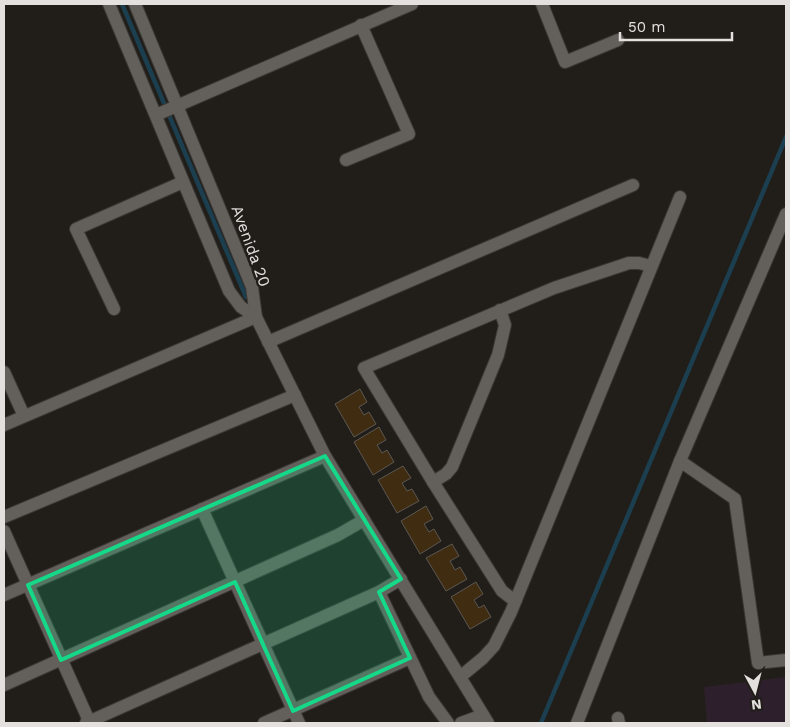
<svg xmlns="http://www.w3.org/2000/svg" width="790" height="727" viewBox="0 0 790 727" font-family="'Work Sans',sans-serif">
	<rect width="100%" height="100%" fill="#211d19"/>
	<path fill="#2d202c" d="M786 677V723H707L704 687Z"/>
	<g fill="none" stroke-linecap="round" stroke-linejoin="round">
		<g stroke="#1c3f50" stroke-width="4.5">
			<path d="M122 4 246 297"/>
			<path d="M541 723 786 137"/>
		</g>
	</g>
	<g fill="#402c11" stroke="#5b5752">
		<path d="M360 389 367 402 359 407 364 415 369 412 376 424 354 437 335 404Z"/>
		<path d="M379 427 386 440 377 445 382 453 387 450 394 462 373 475 354 442Z"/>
		<path d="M403 466 411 478 402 483 407 491 412 489 419 501 397 513 378 480Z"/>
		<path d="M426 506 433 519 424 524 429 532 434 529 441 541 420 554 401 521Z"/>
		<path d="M452 544 459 556 450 561 455 570 460 567 467 579 446 591 426 558Z"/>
		<path d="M476 582 483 594 474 600 479 608 484 605 491 617 470 629 451 597Z"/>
	</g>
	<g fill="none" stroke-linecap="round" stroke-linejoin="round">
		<defs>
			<g id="minor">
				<path d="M109 4 229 291 241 307 256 317"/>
				<path d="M135 4 252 287 256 317 325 456 488 723"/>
				<path d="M542 4 565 62 618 40"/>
				<path d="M156 115 412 4"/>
				<path d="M346 160 409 134 361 25"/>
				<path d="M114 309 76 229 183 182"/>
				<path d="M268 342 633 185"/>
				<path d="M4 372 24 416"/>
				<path d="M4 425 256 317"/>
				<path d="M680 461 735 499 758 663 786 660"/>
				<path d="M433 482 446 474 452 467 498 355 505 325 500 310"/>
				<path d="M202 509 299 723"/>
				<path d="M4 517 295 395"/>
				<path d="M4 531 90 723"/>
				<path d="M379 592 429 697 448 723"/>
				<path d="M4 595 325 456"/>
				<path d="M516 600 511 598 502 591 433 482 364 368 554 288 629 263H639L651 266"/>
				<path d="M460 677 483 658 494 646 511 612 680 197"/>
				<path d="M4 685 338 535 364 520"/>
				<path d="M618 718 619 723"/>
				<path d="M86 723 379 592 401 579"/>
				<path d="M264 723 410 658"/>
				<path d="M461 723 483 715"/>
				<path d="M577 723 680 461 786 214"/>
			</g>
		</defs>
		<use href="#minor" stroke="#3a3835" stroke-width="14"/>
		<use href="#minor" stroke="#635f5b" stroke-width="12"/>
	</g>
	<path fill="#15d989" fill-opacity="0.2" stroke="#15d989" stroke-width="4" stroke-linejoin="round" d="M325 456 401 579 379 592 410 658 293 711 235 582 61 660 28 585Z"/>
	<g text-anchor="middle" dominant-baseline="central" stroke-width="5" stroke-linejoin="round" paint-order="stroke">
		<g font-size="16" fill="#e3e0de" stroke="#211d19">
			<text transform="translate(251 246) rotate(70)">Avenida 20</text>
		</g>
	</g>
	<rect width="790" height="727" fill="none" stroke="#e3e0de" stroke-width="10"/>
	<g transform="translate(755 692) rotate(173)" stroke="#211d19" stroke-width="4" paint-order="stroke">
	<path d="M0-4L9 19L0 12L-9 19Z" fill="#e3e0de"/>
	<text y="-8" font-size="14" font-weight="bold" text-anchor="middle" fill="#e3e0de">N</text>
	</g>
	<path d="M620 32v8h112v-8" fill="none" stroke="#e3e0de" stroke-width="2.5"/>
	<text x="628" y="32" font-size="15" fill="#e3e0de" stroke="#211d19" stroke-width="4" paint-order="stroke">50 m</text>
</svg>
